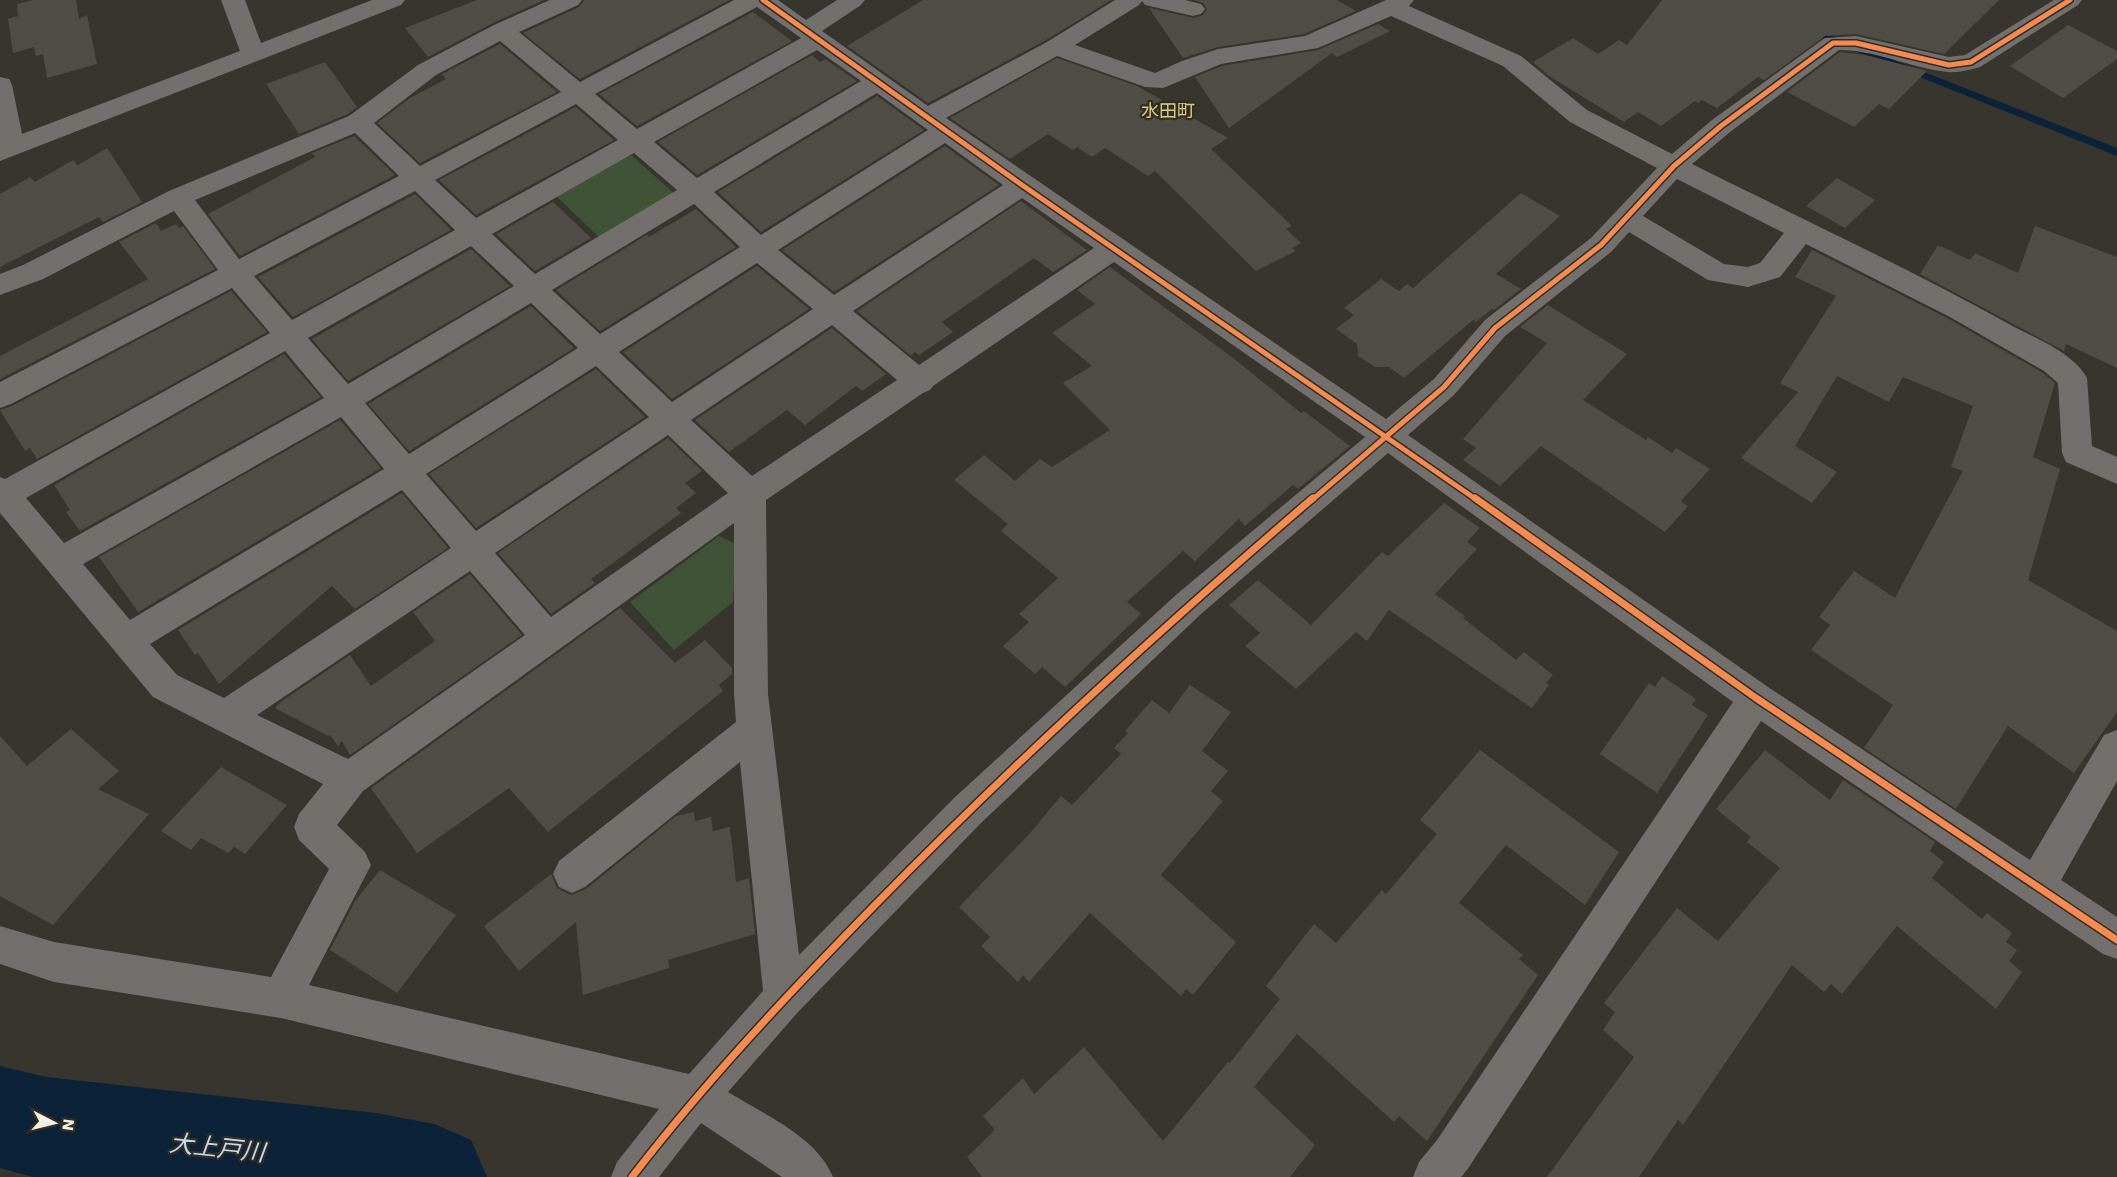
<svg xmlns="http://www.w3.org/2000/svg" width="2117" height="1177" viewBox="0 0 2117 1177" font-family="'Work Sans','Noto Sans JP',sans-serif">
	<rect width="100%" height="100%" fill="#38352e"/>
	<g fill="#415337">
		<path d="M631 155 676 195 600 238 556 196Z"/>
		<path d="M719 536 735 544 733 602 674 650 630 602Z"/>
	</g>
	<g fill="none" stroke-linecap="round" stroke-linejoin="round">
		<path fill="#0b2239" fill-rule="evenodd" d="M1810 27 2117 148V156L1807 32V28Z"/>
		<path fill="#0b2239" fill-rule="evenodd" d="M0 1066 46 1077 376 1113 434 1124 471 1140 487 1177H33L0 1168Z"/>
	</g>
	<g fill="#4f4d46">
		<path d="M33 0H76L79 19 87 15 97 64 47 78 43 54 36 56 34 47 13 53 8 19 18 16 17 4Z"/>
		<path d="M477 0H544L493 23 428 57 405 28Z"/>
		<path d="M584 0H729L580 79 523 33 579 7Z"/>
		<path d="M923 0H1111L1046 40 928 103 847 46Z"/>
		<path d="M1194 0H1337L1356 11 1304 34 1218 47 1183 58 1149 8 1194 18 1203 15 1207 9 1203 3Z"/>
		<path d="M1662 0H1999L1944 54 1856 34 1825 36 1764 80 1758 77 1717 108 1702 100 1698 103 1695 101 1661 126 1638 112 1624 122 1549 76 1533 62 1573 38 1598 54 1619 40 1627 45Z"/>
		<path d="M753 12 792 41 637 126 599 94Z"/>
		<path d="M1378 24 1390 31 1337 57 1332 53 1229 128 1195 77 1222 66 1318 50Z"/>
		<path d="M2068 25 2117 51V59L2063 98 2010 66Z"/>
		<path d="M500 44 557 92 420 163 377 123 410 98 446 79 442 74Z"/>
		<path d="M1840 52 1866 55 1927 71 1889 109 1879 104 1854 127 1787 92Z"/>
		<path d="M812 55 820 62 825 59 857 81 697 175 658 142Z"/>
		<path d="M1057 58 1137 86 1228 138 1211 149 1292 226 1286 229 1301 243 1292 248 1296 251 1256 271 1155 171 1148 176 1105 148 1092 157 1077 147 1073 150 1048 134 1010 159 950 118Z"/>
		<path d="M325 62 357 107 348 114 299 134 266 84Z"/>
		<path d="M877 96 924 130 761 232 718 192Z"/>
		<path d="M576 107 614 140 476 215 439 180Z"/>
		<path d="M354 136 395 175 240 256 208 214 315 157 312 153Z"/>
		<path d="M945 146 999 185 834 292 782 250Z"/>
		<path d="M107 148 142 202 103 222 99 217 0 267V194L30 177 35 182 73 160 78 165Z"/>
		<path d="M1837 178 1875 200 1845 228 1806 206Z"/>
		<path d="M1521 193 1560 216 1496 274 1521 289 1494 310 1492 309 1476 322 1473 320 1404 378 1389 367H1375L1358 356 1357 344 1336 329 1354 315 1344 308 1381 279 1399 291 1407 284 1413 288Z"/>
		<path d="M415 194 451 230 293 317 258 277Z"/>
		<path d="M1021 201 1087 250 1053 272 1034 258 942 322 953 332 919 355 915 352 911 356 857 311Z"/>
		<path d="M553 202 591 238 535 271 496 234Z"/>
		<path d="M696 209 736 247 600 331 556 290 647 235 649 237Z"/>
		<path d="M156 223 161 231 176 224 179 228 183 226 215 269 0 379V356L148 279 119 242Z"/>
		<path d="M2035 226 2117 257V368L2066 344 2064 351 1920 274 1938 245 1970 260 1975 253 2018 273Z"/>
		<path d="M471 249 510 286 348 381 312 339Z"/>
		<path d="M1812 250 1949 319 2043 373 2055 383 2033 457 2060 469 2028 580 2117 631V712L2074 773 2008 726 1956 809 1864 748 1893 705 1811 650 1830 625 1819 617 1854 571 1895 598 1963 471 1951 467 1973 406 1903 377 1889 402 1837 376 1795 446 1837 472 1812 503 1741 458 1798 392 1780 383 1836 296 1795 277Z"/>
		<path d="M757 266 809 309 672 399 623 352Z"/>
		<path d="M1110 267 1237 361 1301 413 1304 411 1350 446 1298 489 1293 485 1245 526 1239 519 1195 561 1183 551 1127 602 1141 614 1065 687 1042 667 1035 674 1003 646 1029 622 1019 614 1058 578 1001 531 1008 524 954 480 984 455 1015 481 1040 459 1052 467 1110 430 1063 383 1092 366 1052 333 1095 304 1077 290Z"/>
		<path d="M231 291 267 332 37 459 30 448 25 451 0 410 12 406Z"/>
		<path d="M1548 305 1627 354 1583 400 1646 440 1648 437 1672 453 1676 448 1710 469 1681 501 1688 506 1665 532 1541 446 1500 486 1463 460 1476 448 1463 439 1547 343 1520 327Z"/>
		<path d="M531 306 574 348 409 451 368 404Z"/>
		<path d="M832 328 886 374 862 391 856 386 805 425 787 410 729 452 695 420Z"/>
		<path d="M284 354 321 397 80 531 66 512 70 510 54 485Z"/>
		<path d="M596 369 645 417 476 528 429 474Z"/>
		<path d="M340 420 381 468 138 612 99 557Z"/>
		<path d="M668 438 702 471 685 483 696 493 676 508 681 513 591 579 595 583 551 614 498 553Z"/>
		<path d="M402 493 448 548 355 609 332 586 219 684 198 653 195 655 178 630Z"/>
		<path d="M1444 503 1480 528 1467 542 1477 549 1435 594 1465 616 1463 618 1516 660 1524 652 1553 675 1546 683 1549 685 1532 708 1389 610 1367 641 1356 632 1296 689 1245 646 1260 633 1229 605 1258 580 1311 625 1382 552 1388 556Z"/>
		<path d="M470 574 522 635 350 755 342 741 338 746 330 735 328 736 275 708 282 701 350 655 371 686 435 641 413 612Z"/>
		<path d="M620 608 675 663 705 640 732 668V674L719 685 723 691 548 832 509 788 417 853 371 788Z"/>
		<path d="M1662 676 1696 699 1692 705 1708 715 1657 793 1600 754 1649 683 1655 687Z"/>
		<path d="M1190 685 1231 712 1202 751 1228 771 1211 791 1223 801 1161 875 1236 942 1193 995 1186 989 1181 996 1090 913 1029 982 1023 975 1018 982 981 946 990 937 959 907 1031 832 1061 796 1072 805 1121 754 1114 748 1128 733 1125 731 1152 700 1169 713Z"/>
		<path d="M71 729 119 771 98 789 149 814 53 925 0 896V736L27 766Z"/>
		<path d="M1480 750 1619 852 1585 905 1506 845 1459 903 1523 955 1519 959 1538 975 1427 1141 1399 1116 1394 1122 1297 1034 1254 1087 1315 1145 1290 1177H982L967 1157 995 1130 983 1116 1023 1078 1034 1094 1084 1047 1163 1141 1228 1062 1230 1063 1280 999 1266 986 1314 924 1336 943 1382 890 1386 894 1437 834 1420 820Z"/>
		<path d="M1765 750 1830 800 1843 780 1935 842 1930 851 1944 862 1932 878 1982 919 1987 913 2012 933 2006 942 2017 950 2009 961 2022 972 1996 1009 1897 926 1842 994 1831 984 1824 992 1792 965 1683 1125 1678 1120 1639 1177H1547L1634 1057 1603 1030 1615 1012 1604 1003 1677 908 1718 941 1780 868 1747 842 1751 837 1716 809Z"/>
		<path d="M221 767 287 805 245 854 234 847 228 853 201 838 191 850 161 831Z"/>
		<path d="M694 812 695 821 711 817 713 831 730 827 736 882 749 878 755 934 668 960 669 968 583 995 576 922 519 971 484 926 551 874 557 888 571 895 586 889 676 816Z"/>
		<path d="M380 870 456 915 397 993 330 950 355 901Z"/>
	</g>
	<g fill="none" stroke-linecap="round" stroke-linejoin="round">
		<g fill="#726f6d" fill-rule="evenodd">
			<path d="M221 0H245L261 43 372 0H405L401 5 0 161V77L9 79 12 85 22 134 240 51Z"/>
			<path d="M550 0H582L578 5 519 32 580 82 734 0H778L806 20 837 0H865L861 5 822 31 928 106 1047 42 1115 0H1185L1201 4 1205 9 1201 14 1193 16 1145 5 1142 1 1139 5 1075 45 1155 73 1182 61 1218 49 1305 36 1386 0H1414L1409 6 1521 56 1587 110 1672 154 1712 120 1825 38 1856 36 1949 57 1965 55 2054 0H2082L2078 5 1980 67C1970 70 1957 73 1948 72 1911 68 1876 50 1839 50L1730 132 1692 164C1798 217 1906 267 2009 324 2034 338 2073 352 2087 378L2092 446 2117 457V484L2066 462 2062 453 2058 383 2044 371 1950 317 1806 244 1780 277 1748 287 1708 280 1629 232 1611 252 1505 336 1454 395 1408 435 1768 687 2030 860 2104 735 2117 730V781L2061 880 2117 917V959L2103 954 1761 721 1467 1170 1461 1177H1413L1419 1162 1437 1140 1733 702 1388 453 1201 614 980 824 798 1012 728 1092C763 1114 817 1137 833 1177H782L701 1123 659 1177H611L617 1162 659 1109 281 1018 54 982 0 964V926L54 942 271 977 329 869 299 840 294 827 299 814 323 784 153 697 0 513V477L5 479 270 333 232 288 11 404 0 408V382L218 270 174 211 43 279 0 295V274L23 265 169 191 349 116 418 65 494 25ZM757 7 801 38 637 129 595 94ZM1391 16 1503 66 1570 122 1657 168 1591 238 1485 320 1434 379 1386 419 946 118 1057 56 1145 87 1163 88 1221 64 1318 48ZM500 41 561 92 420 166 374 123 436 75ZM817 50 861 81 697 178 654 142ZM877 93 928 130 761 235 714 192ZM576 104 618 140 476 218 435 180ZM355 133 399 176 239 259 195 200ZM945 143 1003 185 834 295 778 250ZM634 153 677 190 535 274 492 234ZM1677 179 1784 233 1760 263 1748 267 1724 264 1643 216ZM415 191 455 230 292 320 254 276ZM1022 198 1094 248 919 365 853 311ZM694 204 740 247 600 334 552 290ZM471 246 514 286 348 384 308 338ZM1114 262 1365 437 1177 594 954 798 799 955 768 694 766 500 923 393 930 390 933 386ZM757 263 813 309 672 402 619 352ZM531 303 578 348 409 454 365 403ZM832 325 897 380 752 476 691 420ZM285 351 324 398 64 543 26 498ZM596 366 649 417 476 531 426 474ZM341 417 384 469 130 620 83 564ZM668 435 728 493 551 617 495 553ZM402 490 451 548 224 698 177 675 150 644ZM734 523V694L736 722 559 861 553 874 559 887 572 893 585 887 740 762 763 991 689 1074 309 985 371 865 365 852 337 825 363 791ZM470 571 525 635 348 759 257 715Z"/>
		</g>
		<defs>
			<g id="cycleway-far1">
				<path d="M763 0 1022 185 1477 500"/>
				<path d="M1312 500 1444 387 1495 328 1601 245 1674 166 1721 126 1833 43H1856L1949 65 1971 62 2070 0"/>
			</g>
			<g id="cycleway">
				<path d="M1475 498 1756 698 2117 940"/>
				<path d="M632 1177C706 1081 789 993 874 906 1014 763 1161 628 1313 498"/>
			</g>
		</defs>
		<use href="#cycleway-far1" stroke="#322d20" stroke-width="8"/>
		<use href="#cycleway" stroke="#322d20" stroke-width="10"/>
		<use href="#cycleway-far1" stroke="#f68b52" stroke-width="5"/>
		<use href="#cycleway" stroke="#f68b52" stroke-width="7"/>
	</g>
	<g text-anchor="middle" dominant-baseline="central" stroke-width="4.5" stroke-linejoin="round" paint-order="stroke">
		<g font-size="18" fill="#d9ce80" stroke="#322d20">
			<text x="1168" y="110">水田町</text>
		</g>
		<g font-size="24" font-style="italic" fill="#bfdbfa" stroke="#322d20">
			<text transform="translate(217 1148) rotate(6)">大上戸川</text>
		</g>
	</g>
	<g transform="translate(54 1123) rotate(97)" stroke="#322d20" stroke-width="4.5" paint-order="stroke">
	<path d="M0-4.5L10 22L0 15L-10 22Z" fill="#f3f0e8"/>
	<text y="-9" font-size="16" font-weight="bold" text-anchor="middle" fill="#f3f0e8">N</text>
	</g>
</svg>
